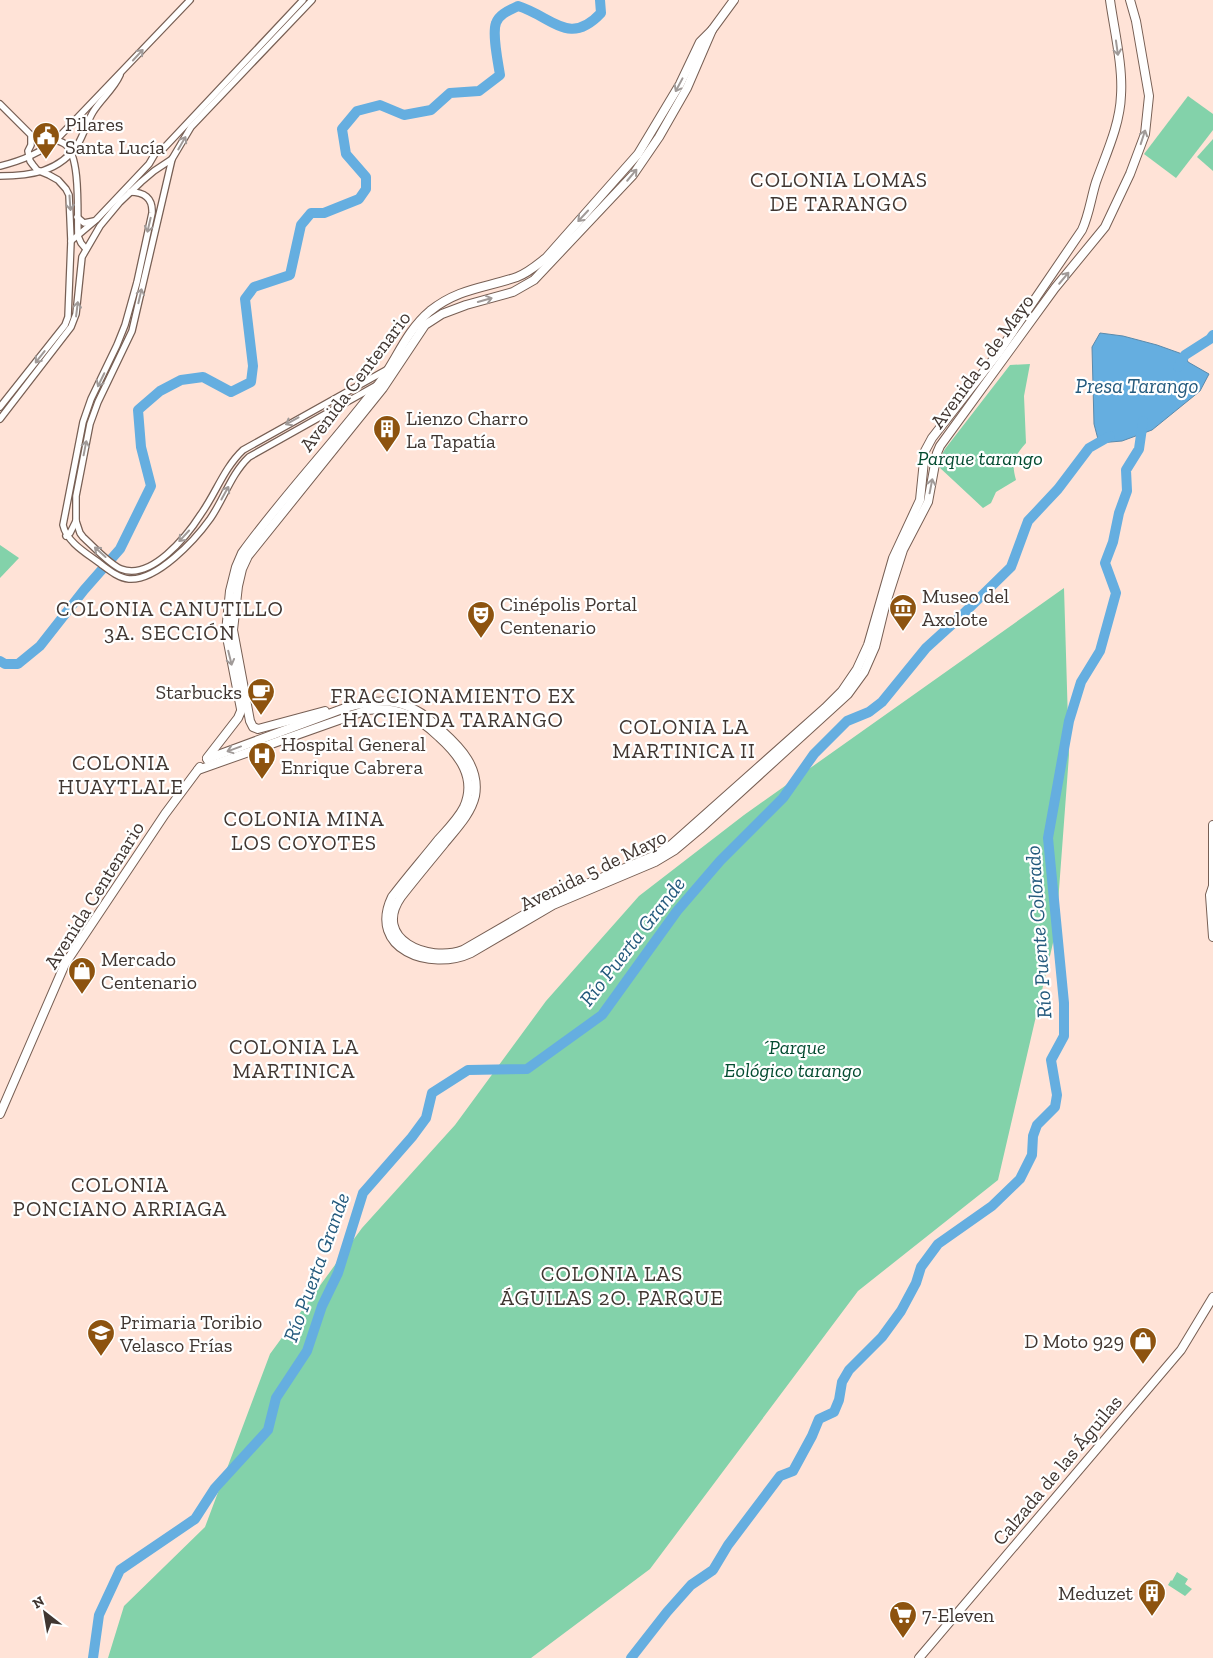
<svg xmlns="http://www.w3.org/2000/svg" width="1213" height="1658" viewBox="0 0 1213 1658" font-family="'Zilla Slab',serif">
	<rect width="100%" height="100%" fill="#ffe3d7"/>
	<g fill="#83d2aa">
		<path d="M1188 96 1213 114V130L1176 178 1144 154Z"/>
		<path d="M1213 139V171L1197 157Z"/>
		<path d="M1030 364 1024 396 1026 443C1014 457 1011 462 1016 480L996 492 991 503 983 508 939 467 940 458 945 449 1010 365Z"/>
		<path d="M0 545 19 558 0 578Z"/>
		<path d="M1064 588 1069 755 1056 930 998 1180 858 1291 650 1569 531 1658H108L124 1606 205 1527 270 1354 362 1228 455 1125 546 1001 639 896 744 815Z"/>
		<path d="M1177 1572 1188 1579 1185 1584 1192 1589 1185 1596 1168 1585 1171 1580 1172 1581Z"/>
	</g>
	<path fill="#65aee0" stroke="#5a8aac" d="M1100 333 1123 336 1157 345 1185 355 1188 362 1209 374 1200 391 1152 430 1122 441 1099 443 1094 424 1092 347Z"/>
	<g fill="none" stroke-linecap="round" stroke-linejoin="round">
		<g stroke="#65aee0" stroke-width="10">
			<path d="M1178 367 1185 355 1210 339 1213 335"/>
			<path d="M0 661 5 664H18L40 646 84 590 120 549 151 486 141 447 138 410 160 391 181 380 203 377 231 392 251 382 253 366 245 299 254 287 290 275 301 225 311 213H324L359 199 366 189V177L346 154 342 129 357 111 380 105 404 115 431 110 450 93 479 91 500 75C498 62 492 34 496 23 499 14 510 10 518 6 553 17 569 47 601 13L600 0"/>
			<path d="M93 1658 99 1615 120 1570 195 1519 215 1488 268 1430 276 1398 307 1351 322 1306 338 1273 363 1193 412 1137 426 1118 432 1093 468 1070 527 1069 602 1015 677 911 720 861 783 798 814 754 847 721 869 712 882 702 926 648 959 618 1011 567 1028 521 1058 489 1089 448 1110 436"/>
			<path d="M631 1658 667 1612 691 1585 713 1570 728 1545 780 1476 793 1471 812 1436 819 1419 834 1412 839 1400 842 1382 849 1370 882 1337 901 1311 916 1283 921 1267 938 1244 992 1206 1020 1179 1032 1155 1033 1136 1037 1125 1055 1107 1057 1095 1051 1060 1064 1036V1003L1048 838 1069 721 1081 682 1100 651 1116 593 1105 563 1113 542 1119 513 1127 491 1126 470 1139 449 1143 421"/>
		</g>
		<defs>
			<g id="minor">
				<path d="M0 104 31 135V145L28 151 30 161 33 165 37 170 49 175 58 180 66 189 69 195 71 241 68 317 65 325 0 407"/>
				<path d="M47 139C54 140 61 140 66 145 81 158 77 215 78 236L81 243 86 249"/>
				<path d="M0 166C21 161 39 154 56 140L190 0"/>
				<path d="M0 176C30 176 60 172 78 144 84 134 87 122 93 112 101 99 114 89 120 75"/>
				<path d="M130 192C144 192 153 198 152 213L137 282 125 325 117 345 91 399 83 422 63 525C67 543 88 554 102 565 110 571 119 578 129 579 157 581 195 540 210 519 224 499 231 474 249 457L377 385"/>
				<path d="M77 217 84 223 94 221"/>
				<path d="M71 241 96 220 149 164 156 152 163 149 303 0"/>
				<path d="M0 419 71 327 76 314 82 257 100 226 120 202 141 182 154 171 172 159 191 127 312 0"/>
				<path d="M76 521 80 533 83 537C94 547 109 564 121 569 151 581 187 536 201 514 216 493 224 468 243 450L388 369"/>
				<path d="M66 536 70 533 76 521V496L90 424 98 402 132 331 172 159"/>
			</g>
			<g id="major">
				<path d="M241 709 226 632 230 591 236 567 242 553C284 495 334 443 378 385 396 361 406 331 430 311 459 288 485 288 517 277 528 273 537 265 546 258L638 154 680 84 700 42 712 30 734 0"/>
				<path d="M325 711 258 729 253 727 250 721 233 630 238 586 242 569 248 556 383 388 425 325 442 314 466 305 513 292 534 280 633 175 659 137 687 88 712 30"/>
				<path d="M207 758 238 718 244 704"/>
				<path d="M207 759 345 708C362 703 380 699 398 703 419 709 427 717 442 731 461 748 480 768 475 796 471 814 456 829 444 844 430 861 415 879 401 897 372 939 428 963 463 950L551 899 651 857 671 845 825 708 842 691 857 669 868 645 893 558 920 500 925 451 932 438 999 352 1082 230C1089 215 1091 198 1096 182 1106 154 1120 125 1121 95 1123 66 1114 29 1110 0"/>
				<path d="M198 770 367 710C398 706 417 716 439 737 459 755 477 778 464 807 458 819 447 830 438 840 423 859 407 877 392 897 367 949 430 972 471 953L553 905 655 862 675 850 700 829 848 694 864 672 875 647 885 606 903 550 928 502 937 453 940 446 1055 288 1105 227 1130 174 1145 134 1149 96 1136 21 1130 0"/>
				<path d="M1213 825V886L1210 895 1213 937"/>
				<path d="M0 1114 65 964 165 814 200 767"/>
				<path d="M919 1658 1181 1350 1213 1297"/>
			</g>
		</defs>
		<use href="#minor" stroke="#775f54" stroke-width="8"/>
		<use href="#major" stroke="#775f54" stroke-width="10"/>
		<use href="#minor" stroke="#fff" stroke-width="5.5"/>
		<use href="#major" stroke="#fff" stroke-width="8"/>
	</g>
	<defs><path id="oneway-shaft" d="M-6 0H5M1.5-3L5.5 0L1.5 3" fill="none" stroke-width="1.6" stroke-linecap="round" stroke-linejoin="round" transform="scale(1.25)"/></defs>
	<g stroke="#a09a98">
		<use href="#oneway-shaft" transform="translate(1117 48) rotate(82)"/>
		<use href="#oneway-shaft" transform="translate(138 55) rotate(-47)"/>
		<use href="#oneway-shaft" transform="translate(679 85) rotate(118)"/>
		<use href="#oneway-shaft" transform="translate(1143 137) rotate(-72)"/>
		<use href="#oneway-shaft" transform="translate(182 143) rotate(-60)"/>
		<use href="#oneway-shaft" transform="translate(632 175) rotate(-50)"/>
		<use href="#oneway-shaft" transform="translate(70 203) rotate(86)"/>
		<use href="#oneway-shaft" transform="translate(583 216) rotate(133)"/>
		<use href="#oneway-shaft" transform="translate(149 225) rotate(103)"/>
		<use href="#oneway-shaft" transform="translate(1064 278) rotate(-50)"/>
		<use href="#oneway-shaft" transform="translate(140 296) rotate(-77)"/>
		<use href="#oneway-shaft" transform="translate(485 300) rotate(-16)"/>
		<use href="#oneway-shaft" transform="translate(77 309) rotate(-83)"/>
		<use href="#oneway-shaft" transform="translate(40 357) rotate(128)"/>
		<use href="#oneway-shaft" transform="translate(101 380) rotate(116)"/>
		<use href="#oneway-shaft" transform="translate(292 421) rotate(151)"/>
		<use href="#oneway-shaft" transform="translate(85 448) rotate(-79)"/>
		<use href="#oneway-shaft" transform="translate(931 486) rotate(-79)"/>
		<use href="#oneway-shaft" transform="translate(225 493) rotate(-61)"/>
		<use href="#oneway-shaft" transform="translate(184 536) rotate(133)"/>
		<use href="#oneway-shaft" transform="translate(100 552) rotate(-138)"/>
		<use href="#oneway-shaft" transform="translate(230 658) rotate(76)"/>
		<use href="#oneway-shaft" transform="translate(234 749) rotate(160)"/>
	</g>
	<defs>
		<symbol id="civic-pin" viewBox="-11 -11 22 30"><path d="M0 17L-7.5 6A9.5 9.5 0 1 1 7.5 6Z" fill="#8d530f" stroke="#fff"/><path d="M-.6-6.5H3V-4.5H.6V-3L4-1V1h2V6H-6V1h2V-1L-.6-3ZM-1.2 2.5V6h2.4V2.5Z" fill="#fff"/></symbol>
		<symbol id="building-pin" viewBox="-11 -11 22 30"><path d="M0 17L-7.5 6A9.5 9.5 0 1 1 7.5 6Z" fill="#8d530f" stroke="#fff"/><path d="M-4-6H4V6H1V3H-1V6H-4ZM-2.5-4.3h1.7v1.8h-1.7ZM.8-4.3h1.7v1.8H.8ZM-2.5-1h1.7V.8h-1.7ZM.8-1h1.7V.8H.8Z" fill="#fff"/></symbol>
		<symbol id="museum-pin" viewBox="-11 -11 22 30"><path d="M0 17L-7.5 6A9.5 9.5 0 1 1 7.5 6Z" fill="#8d530f" stroke="#fff"/><path d="M0-6L6-3V-2H-6V-3ZM-5-1h2V3h-2ZM-1-1h2V3h-2ZM3-1h2V3H3ZM-6 4H6V6H-6Z" fill="#fff"/></symbol>
		<symbol id="theatre-pin" viewBox="-11 -11 22 30"><path d="M0 17L-7.5 6A9.5 9.5 0 1 1 7.5 6Z" fill="#8d530f" stroke="#fff"/><path d="M-5-5.5Q0-4 5-5.5V0Q5 5 0 6Q-5 5-5 0ZM-3.3-2.5H-1v1.5H-3.3ZM1-2.5H3.3v1.5H1ZM-2.8 1Q0 5.5 2.8 1Z" fill="#fff"/></symbol>
		<symbol id="cafe-pin" viewBox="-11 -11 22 30"><path d="M0 17L-7.5 6A9.5 9.5 0 1 1 7.5 6Z" fill="#8d530f" stroke="#fff"/><path d="M-5.5-4.5H6V0H3Q3 3.5 0 3.5H-2.5Q-5.5 3.5-5.5 0ZM3-3.2v2h1.7v-2ZM-6 4.5H4V6H-6Z" fill="#fff"/></symbol>
		<symbol id="hospital-pin" viewBox="-11 -11 22 30"><path d="M0 17L-7.5 6A9.5 9.5 0 1 1 7.5 6Z" fill="#8d530f" stroke="#fff"/><path d="M-5-5h3v3.5h4V-5h3V5h-3V1.5h-4V5h-3Z" fill="#fff"/></symbol>
		<symbol id="shop-pin" viewBox="-11 -11 22 30"><path d="M0 17L-7.5 6A9.5 9.5 0 1 1 7.5 6Z" fill="#8d530f" stroke="#fff"/><path d="M-5-2.5h2.3a2.7 3.5 0 0 1 5.4 0H5L5.5 6h-11ZM-1.5-2.5h3a1.5 2.3 0 0 0-3 0Z" fill="#fff"/></symbol>
		<symbol id="school-pin" viewBox="-11 -11 22 30"><path d="M0 17L-7.5 6A9.5 9.5 0 1 1 7.5 6Z" fill="#8d530f" stroke="#fff"/><path d="M0-5L7-2L0 1L-7-2ZM-4 1L0 2.5L4 1V4Q0 6-4 4Z" fill="#fff"/></symbol>
		<symbol id="supermarket-pin" viewBox="-11 -11 22 30"><path d="M0 17L-7.5 6A9.5 9.5 0 1 1 7.5 6Z" fill="#8d530f" stroke="#fff"/><path d="M-6-5.5h2.5l.6 2H6L4.5 2H-2.5L-4.4-4H-6ZM-1.5 3.2a1.3 1.3 0 1 0 .1 0ZM3 3.2a1.3 1.3 0 1 0 .1 0Z" fill="#fff"/></symbol>
	</defs>
	<g fill-rule="evenodd">
		<use href="#civic-pin" x="30" y="120" width="32" height="43"/>
		<use href="#building-pin" x="371" y="413" width="32" height="43"/>
		<use href="#museum-pin" x="887" y="592" width="32" height="43"/>
		<use href="#theatre-pin" x="465" y="599" width="32" height="43"/>
		<use href="#cafe-pin" x="245" y="676" width="32" height="43"/>
		<use href="#hospital-pin" x="246" y="740" width="32" height="43"/>
		<use href="#shop-pin" x="66" y="955" width="32" height="43"/>
		<use href="#school-pin" x="85" y="1317" width="32" height="43"/>
		<use href="#shop-pin" x="1127" y="1325" width="32" height="43"/>
		<use href="#building-pin" x="1136" y="1577" width="32" height="43"/>
		<use href="#supermarket-pin" x="887" y="1599" width="32" height="43"/>
	</g>
	<g text-anchor="middle" dominant-baseline="central" stroke-width="4.5" stroke-linejoin="round" paint-order="stroke">
		<g font-size="20" fill="#403631" stroke="#fff" text-anchor="start">
			<text x="65" y="124">Pilares<tspan x="65" dy="23">Santa Lucía</tspan></text>
			<text x="406" y="418">Lienzo Charro<tspan x="406" dy="23">La Tapatía</tspan></text>
			<text x="922" y="596">Museo del<tspan x="922" dy="23">Axolote</tspan></text>
			<text x="500" y="604">Cinépolis Portal<tspan x="500" dy="23">Centenario</tspan></text>
			<text x="242" y="692" text-anchor="end">Starbucks</text>
			<text x="281" y="744">Hospital General<tspan x="281" dy="23">Enrique Cabrera</tspan></text>
			<text x="101" y="959">Mercado<tspan x="101" dy="23">Centenario</tspan></text>
			<text x="120" y="1322">Primaria Toribio<tspan x="120" dy="23">Velasco Frías</tspan></text>
			<text x="1124" y="1341" text-anchor="end">D Moto 929</text>
			<text x="1133" y="1593" text-anchor="end">Meduzet</text>
			<text x="922" y="1615">7-Eleven</text>
		</g>
		<g font-size="20" fill="#403631" stroke="#fff">
			<text transform="translate(982 361) rotate(-54)">Avenida 5 de Mayo</text>
			<text transform="translate(355 381) rotate(-53)">Avenida Centenario</text>
			<text transform="translate(593 870) rotate(-26)">Avenida 5 de Mayo</text>
			<text transform="translate(94 895) rotate(-58)">Avenida Centenario</text>
			<text transform="translate(1057 1470) rotate(-50)">Calzada de las Águilas</text>
		</g>
		<g font-size="20" font-style="italic" fill="#034b30" stroke="#fff">
			<text x="980" y="458">Parque tarango</text>
			<text x="793" y="1047">´Parque<tspan x="793" dy="23">Eológico tarango</tspan></text>
		</g>
		<g font-size="21" letter-spacing="1" fill="#403631" stroke="#fff">
			<text x="839" y="179">COLONIA LOMAS<tspan x="839" dy="24">DE TARANGO</tspan></text>
			<text x="170" y="608">COLONIA CANUTILLO<tspan x="170" dy="24">3A. SECCIÓN</tspan></text>
			<text x="453" y="695">FRACCIONAMIENTO EX<tspan x="453" dy="24">HACIENDA TARANGO</tspan></text>
			<text x="684" y="726">COLONIA LA<tspan x="684" dy="24">MARTINICA II</tspan></text>
			<text x="121" y="762">COLONIA<tspan x="121" dy="24">HUAYTLALE</tspan></text>
			<text x="304" y="818">COLONIA MINA<tspan x="304" dy="24">LOS COYOTES</tspan></text>
			<text x="294" y="1046">COLONIA LA<tspan x="294" dy="24">MARTINICA</tspan></text>
			<text x="120" y="1184">COLONIA<tspan x="120" dy="24">PONCIANO ARRIAGA</tspan></text>
			<text x="612" y="1273">COLONIA LAS<tspan x="612" dy="24">ÁGUILAS 2O. PARQUE</tspan></text>
		</g>
		<g font-size="21" font-style="italic" fill="#245a7d" stroke="#fff">
			<text x="1137" y="385">Presa Tarango</text>
			<text transform="translate(1038 932) rotate(-94)">Río Puente Colorado</text>
			<text transform="translate(632 941) rotate(-52)">Río Puerta Grande</text>
			<text transform="translate(316 1267) rotate(-70)">Río Puerta Grande</text>
		</g>
	</g>
	<g transform="translate(45 1613) rotate(329)" stroke="#ffffff" stroke-width="4" paint-order="stroke">
	<path d="M0-4L9 19L0 12L-9 19Z" fill="#403631"/>
	<text y="-8" font-size="14" font-weight="bold" text-anchor="middle" fill="#403631">N</text>
	</g>
</svg>
